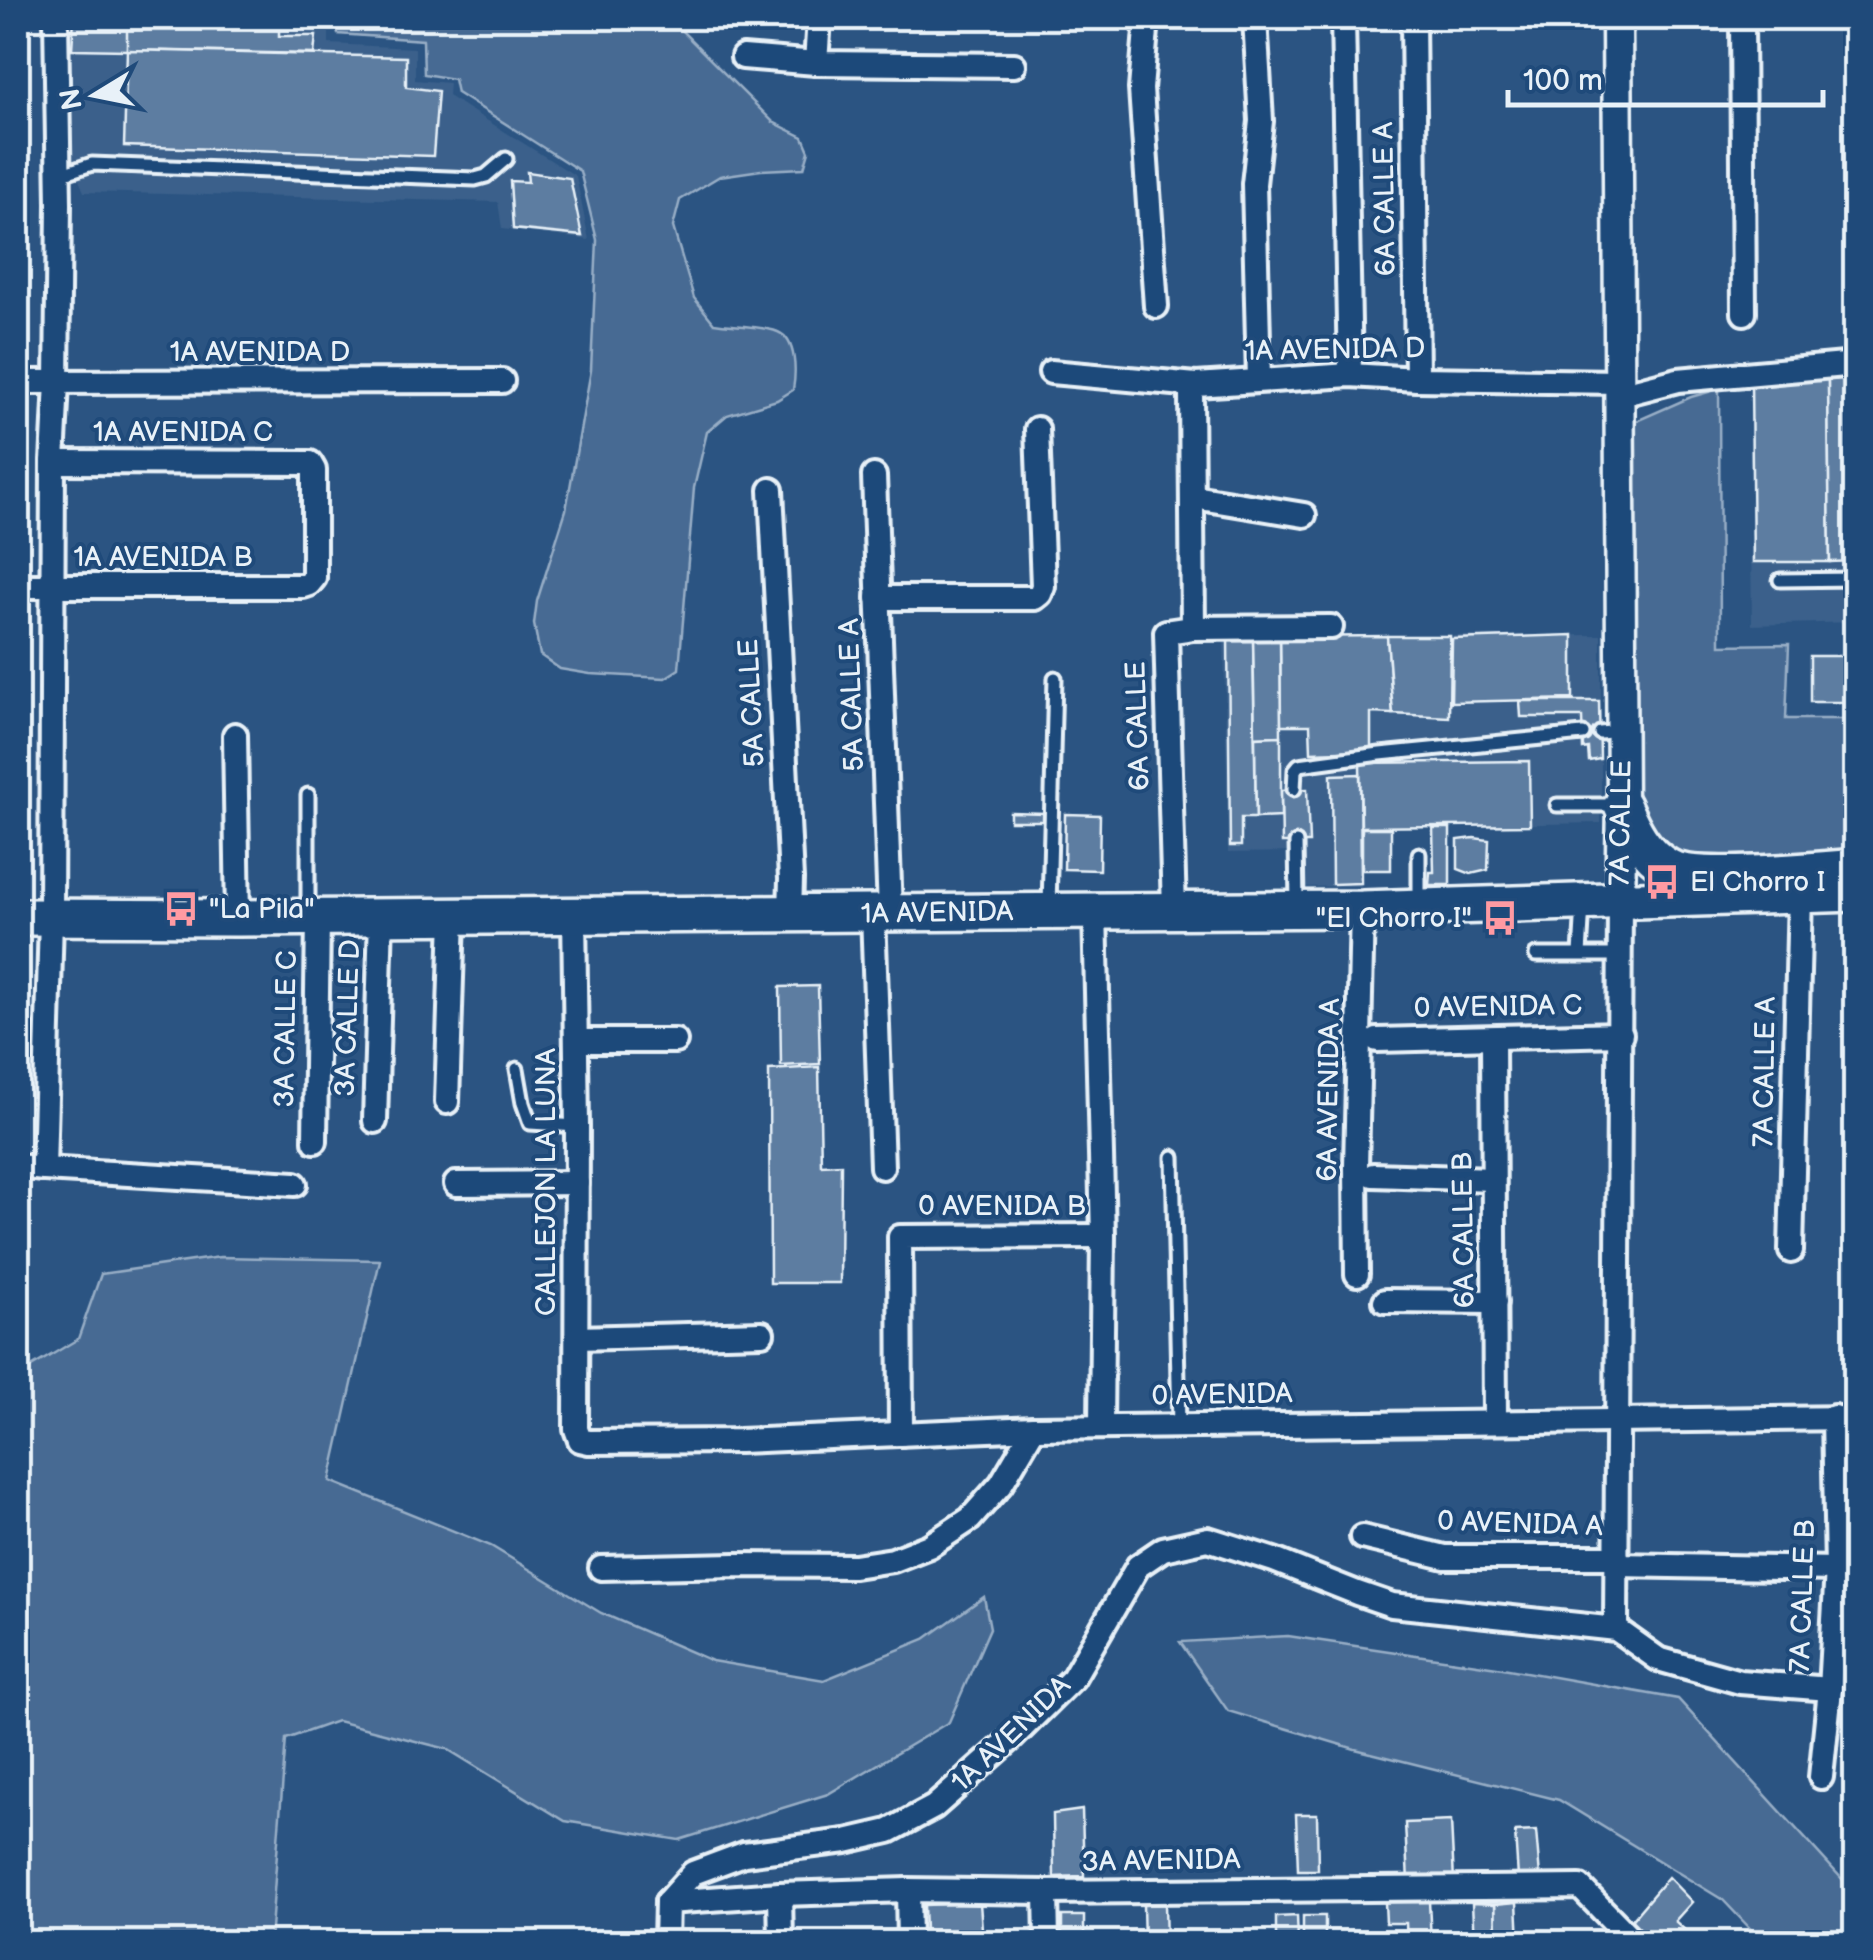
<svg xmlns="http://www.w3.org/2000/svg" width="1873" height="1960" viewBox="0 0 1873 1960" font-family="'Balsamiq Sans',sans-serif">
	<rect width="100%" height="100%" fill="#2b5482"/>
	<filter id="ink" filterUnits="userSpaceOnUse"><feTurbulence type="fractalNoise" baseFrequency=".01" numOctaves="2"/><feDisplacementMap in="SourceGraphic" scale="20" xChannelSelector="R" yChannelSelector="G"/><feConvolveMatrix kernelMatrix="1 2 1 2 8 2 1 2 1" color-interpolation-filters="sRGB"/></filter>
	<g filter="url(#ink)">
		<g fill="#3a608b">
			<path d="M74 18H274L329 32V44L415 48V80L449 83 448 96 576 176 589 240 502 229 498 202 84 192 68 153Z"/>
			<path d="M1855 377V622L1752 625 1749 378Z"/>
			<path d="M1601 635V823L1361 827V886L1306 887V852L1228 853 1224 637Z"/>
		</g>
		<g fill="#476b93" stroke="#98aec6" stroke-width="2.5">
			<path d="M306 18H669L773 122 803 137 809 151 804 168 761 170 720 176 680 200 673 227 694 298 714 323C730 326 765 326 778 332 797 340 796 373 793 390L777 400 727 415 707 432 694 488 679 669 665 678 590 674 560 669 540 655 534 624 537 601 566 510 591 370 597 240 580 171 457 93 454 79 424 74 423 40 338 34 337 24Z"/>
			<path d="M1719 389 1720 645 1789 644 1786 719H1855V863L1678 862 1631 799 1634 422 1691 397Z"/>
			<path d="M220 1257 380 1260 330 1481 491 1546 601 1613 712 1661 824 1680 925 1639 984 1597 990 1628 949 1722 828 1794 679 1840 565 1821 447 1749 337 1721 286 1739 270 1942H18V1375L78 1339 101 1274Z"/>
			<path d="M1288 1636 1497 1667 1678 1699 1844 1881 1855 1877V1942H1763L1723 1900 1559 1800 1355 1749 1228 1711 1180 1642Z"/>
		</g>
		<g fill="#5d7da1" stroke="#e8f1f8" stroke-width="2.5">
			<path d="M74 18H128L127 50 72 49Z"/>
			<path d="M127 18H241L242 25 279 27V36H316L314 54 127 50Z"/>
			<path d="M127 50 406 57V87L438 91 433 156 124 146Z"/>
			<path d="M527 172 570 178 582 236 513 229 510 181 528 182Z"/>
			<path d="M1828 379 1830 562H1753L1751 381Z"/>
			<path d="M1828 379H1856V561L1830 562Z"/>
			<path d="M1573 635V699L1451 702 1452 639Z"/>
			<path d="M1387 636 1393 714 1371 713V750L1311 752 1310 725H1281L1280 637Z"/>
			<path d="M1387 636H1450L1449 717 1393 714Z"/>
			<path d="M1253 637 1256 818H1241V846H1230L1228 638Z"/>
			<path d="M1253 637H1280L1281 736 1255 737Z"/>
			<rect x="1810" y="656" width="46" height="46"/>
			<path d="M1520 701H1599L1600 759 1589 761 1588 748 1583 749 1582 717H1521Z"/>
			<path d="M1281 736V817L1256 818 1255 737Z"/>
			<path d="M1529 761 1530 825 1361 827 1360 763Z"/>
			<path d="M1360 774 1361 883 1332 884 1331 775Z"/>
			<path d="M1307 789 1309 843H1282L1281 790Z"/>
			<path d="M1010 812 1045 813V821H1010Z"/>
			<path d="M1065 814 1100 815 1099 870 1064 869Z"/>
			<rect x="1362" y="828" width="29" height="42"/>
			<path d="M1433 828H1450V885H1429L1430 872H1434Z"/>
			<path d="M1474 838 1489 840 1488 870 1471 874 1458 869V840Z"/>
			<path d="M818 986 820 1064 781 1066 780 987Z"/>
			<path d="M819 1067 821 1165 841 1164 840 1283H770L769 1070Z"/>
			<path d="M1082 1810 1084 1876 1054 1877 1053 1814Z"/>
			<path d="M1296 1814H1317L1318 1870H1298Z"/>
			<path d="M1451 1821 1454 1881 1408 1882 1405 1823Z"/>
			<path d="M1536 1831 1540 1877 1518 1878 1515 1832Z"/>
			<path d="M1668 1877 1692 1902 1675 1921 1687 1932 1676 1942H1649L1629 1923Z"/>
			<path d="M1429 1901 1431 1942H1407L1406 1923H1386L1385 1902Z"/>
			<path d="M1517 1902 1519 1942H1496L1495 1904Z"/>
			<path d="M980 1903 982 1929 925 1931 924 1905Z"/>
			<path d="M1472 1903 1495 1904 1496 1942H1474Z"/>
			<path d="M1165 1904 1166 1942H1144L1143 1905Z"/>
			<rect x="1062" y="1916" width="22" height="26"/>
			<path d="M1297 1916 1298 1942H1276V1917Z"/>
			<rect x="1303" y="1916" width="22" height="26"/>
		</g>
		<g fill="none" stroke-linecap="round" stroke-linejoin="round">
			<defs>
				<g id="service">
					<path d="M59 175 92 164 475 179 486 176 506 159"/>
					<path d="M1780 580 1856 579"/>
					<path d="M1600 733 1621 731"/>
					<path d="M1294 789 1295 770 1299 765 1380 754 1583 734"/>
					<path d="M1557 805H1617"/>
					<path d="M1296 843 1297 903"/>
					<path d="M1419 903V854"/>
					<path d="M1049 907 1055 678"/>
					<path d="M308 913V795"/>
					<path d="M1580 954 1583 905"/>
					<path d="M1536 955H1619"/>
					<path d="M517 1069 523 1103 530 1123 577 1126"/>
					<path d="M1173 1157 1179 1426"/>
				</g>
				<g id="minor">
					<path d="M1147 18 1141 89 1156 306"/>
					<path d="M1255 18 1261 121 1254 184 1259 380"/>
					<path d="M1343 18 1350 375"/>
					<path d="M1413 18 1417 379"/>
					<path d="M1742 18 1744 313"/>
					<path d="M743 57 816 63 1014 65"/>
					<path d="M816 63 819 18"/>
					<path d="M1051 372 1196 385 1350 375 1417 379 1620 382"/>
					<path d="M18 382 502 381"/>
					<path d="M1620 395 1678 380 1856 364"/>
					<path d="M874 476 890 912"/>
					<path d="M771 490 791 879 790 914"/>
					<path d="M1194 497 1304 515"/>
					<path d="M18 586H303L309 584 314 578V470L310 463 53 462"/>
					<path d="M878 598H1035L1040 594 1043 586 1037 429"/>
					<path d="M1193 628 1191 393 1196 385"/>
					<path d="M235 735 238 918"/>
					<path d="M1095 911 1103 1236 1101 1427"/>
					<path d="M1174 911 1166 632 1193 628 1331 627"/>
					<path d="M873 913 882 1167"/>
					<path d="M574 914 577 1126 576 1429 580 1440 589 1442 739 1441 1034 1428 1856 1418"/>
					<path d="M1493 1038 1495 1421"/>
					<path d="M1377 1040 1621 1034"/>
					<path d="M576 1041H675"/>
					<path d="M447 1102 453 916"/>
					<path d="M375 1121 381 917"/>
					<path d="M315 1141 318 917"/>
					<path d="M18 1166 44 1169 51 918 53 462 57 382 59 204 56 18"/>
					<path d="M44 1169 295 1184"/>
					<path d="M1373 1175 1493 1179"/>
					<path d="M456 1184 577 1183"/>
					<path d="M1791 1251 1800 894"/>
					<path d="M1357 1274 1356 1167 1362 909"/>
					<path d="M1385 1301 1495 1302"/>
					<path d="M577 1338 762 1333"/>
					<path d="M901 1434 900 1237 1103 1236"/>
					<path d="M1362 1537 1445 1557H1617"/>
					<path d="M1617 1565 1837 1569"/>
					<path d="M601 1568 735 1565 854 1566 893 1560 929 1546 970 1519 1001 1484 1034 1428"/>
					<path d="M1616 1629 1620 900"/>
					<path d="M1821 1777 1830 1689 1837 1569 1834 1417"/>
					<path d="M908 1890 909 1942"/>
					<path d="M1046 1892 1047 1942"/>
					<path d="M780 1894 781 1942"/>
					<path d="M667 1902 693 1873 744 1854 846 1841 889 1831 934 1807 1011 1739 1073 1678 1138 1566 1163 1549 1208 1539 1274 1560 1357 1593 1392 1605 1616 1629 1658 1659 1740 1682 1830 1689"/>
					<path d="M667 1902 780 1894 908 1890 1046 1892 1580 1887 1634 1942"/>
					<path d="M666 1942 667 1902"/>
				</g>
				<path id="tertiary" d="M1617 18 1622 805 1620 900"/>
				<g id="primary">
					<path d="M1622 805C1632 828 1644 854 1668 867 1694 882 1819 870 1856 867"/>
					<path d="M18 917 238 918 1362 909 1856 893"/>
				</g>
			</defs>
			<use href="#service" stroke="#e8f1f8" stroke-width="19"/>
			<use href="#minor" stroke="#e8f1f8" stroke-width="30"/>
			<use href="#tertiary" stroke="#e8f1f8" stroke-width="35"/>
			<use href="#primary" stroke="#e8f1f8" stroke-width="42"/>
			<use href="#service" stroke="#1f4a7a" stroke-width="11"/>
			<use href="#minor" stroke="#1f4a7a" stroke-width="22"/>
			<use href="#tertiary" stroke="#1f4a7a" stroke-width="28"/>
			<use href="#primary" stroke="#1f4a7a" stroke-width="35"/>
		</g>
	</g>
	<defs>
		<symbol id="bus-bare" viewBox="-9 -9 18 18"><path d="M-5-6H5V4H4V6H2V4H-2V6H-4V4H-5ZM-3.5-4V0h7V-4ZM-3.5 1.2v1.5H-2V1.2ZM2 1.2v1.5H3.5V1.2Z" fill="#ff9aa2" stroke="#1f4a7a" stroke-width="2.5" paint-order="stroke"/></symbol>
	</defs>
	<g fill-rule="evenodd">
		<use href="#bus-bare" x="1637" y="857" width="50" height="50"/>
		<use href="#bus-bare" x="156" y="884" width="50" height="50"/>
		<use href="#bus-bare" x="1475" y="893" width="50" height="50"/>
	</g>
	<g text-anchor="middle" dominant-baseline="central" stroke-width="8" stroke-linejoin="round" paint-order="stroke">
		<g font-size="28" fill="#e8f1f8" stroke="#1f4a7a">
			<text transform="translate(1385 199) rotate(-91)">6A CALLE A</text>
			<text transform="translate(1335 350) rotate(-1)">1A AVENIDA D</text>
			<text x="260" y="352">1A AVENIDA D</text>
			<text x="183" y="432">1A AVENIDA C</text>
			<text x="163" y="557">1A AVENIDA B</text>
			<text transform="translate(852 695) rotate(-92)">5A CALLE A</text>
			<text transform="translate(752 703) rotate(-93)">5A CALLE</text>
			<text transform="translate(1138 726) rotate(-92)">6A CALLE</text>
			<text transform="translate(1621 823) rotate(-89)">7A CALLE</text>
			<text transform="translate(937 913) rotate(-1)">1A AVENIDA</text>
			<text transform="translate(1498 1007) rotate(-1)">0 AVENIDA C</text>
			<text transform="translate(348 1018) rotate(-88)">3A CALLE D</text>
			<text transform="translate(286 1029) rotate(-89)">3A CALLE C</text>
			<text transform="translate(1765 1072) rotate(-89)">7A CALLE A</text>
			<text transform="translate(1329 1090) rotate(-89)">6A AVENIDA A</text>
			<text transform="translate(546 1182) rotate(-90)">CALLEJON LA LUNA</text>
			<text x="1002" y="1206">0 AVENIDA B</text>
			<text transform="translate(1464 1230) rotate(-91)">6A CALLE B</text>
			<text transform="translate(1222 1395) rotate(-1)">0 AVENIDA</text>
			<text transform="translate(1520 1524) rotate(2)">0 AVENIDA A</text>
			<text transform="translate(1803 1596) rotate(-88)">7A CALLE B</text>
			<text transform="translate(1011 1734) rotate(-44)">1A AVENIDA</text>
			<text transform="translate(1161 1861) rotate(-1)">3A AVENIDA</text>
		</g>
		<g font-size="28" fill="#e8f1f8" stroke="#1f4a7a" text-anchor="start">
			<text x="1690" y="882">El Chorro I</text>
			<text x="209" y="909">"La Pila"</text>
			<text x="1472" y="918" text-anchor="end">"El Chorro I"</text>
		</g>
	</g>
	<rect width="1873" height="1960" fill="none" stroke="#1f4a7a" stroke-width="60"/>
	<rect x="30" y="30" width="1813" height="1900" fill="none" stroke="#e8f1f8" stroke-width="4" filter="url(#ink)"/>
	<g transform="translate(95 95) rotate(260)" stroke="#1f4a7a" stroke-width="8" paint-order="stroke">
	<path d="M0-8L18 38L0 25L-18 38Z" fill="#e8f1f8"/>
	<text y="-15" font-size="28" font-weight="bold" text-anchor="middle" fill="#e8f1f8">N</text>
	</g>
	<path d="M1508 90v15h315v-15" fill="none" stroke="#e8f1f8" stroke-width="5"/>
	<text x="1523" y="90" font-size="30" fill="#e8f1f8" stroke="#1f4a7a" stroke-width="8" paint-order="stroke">100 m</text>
</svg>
